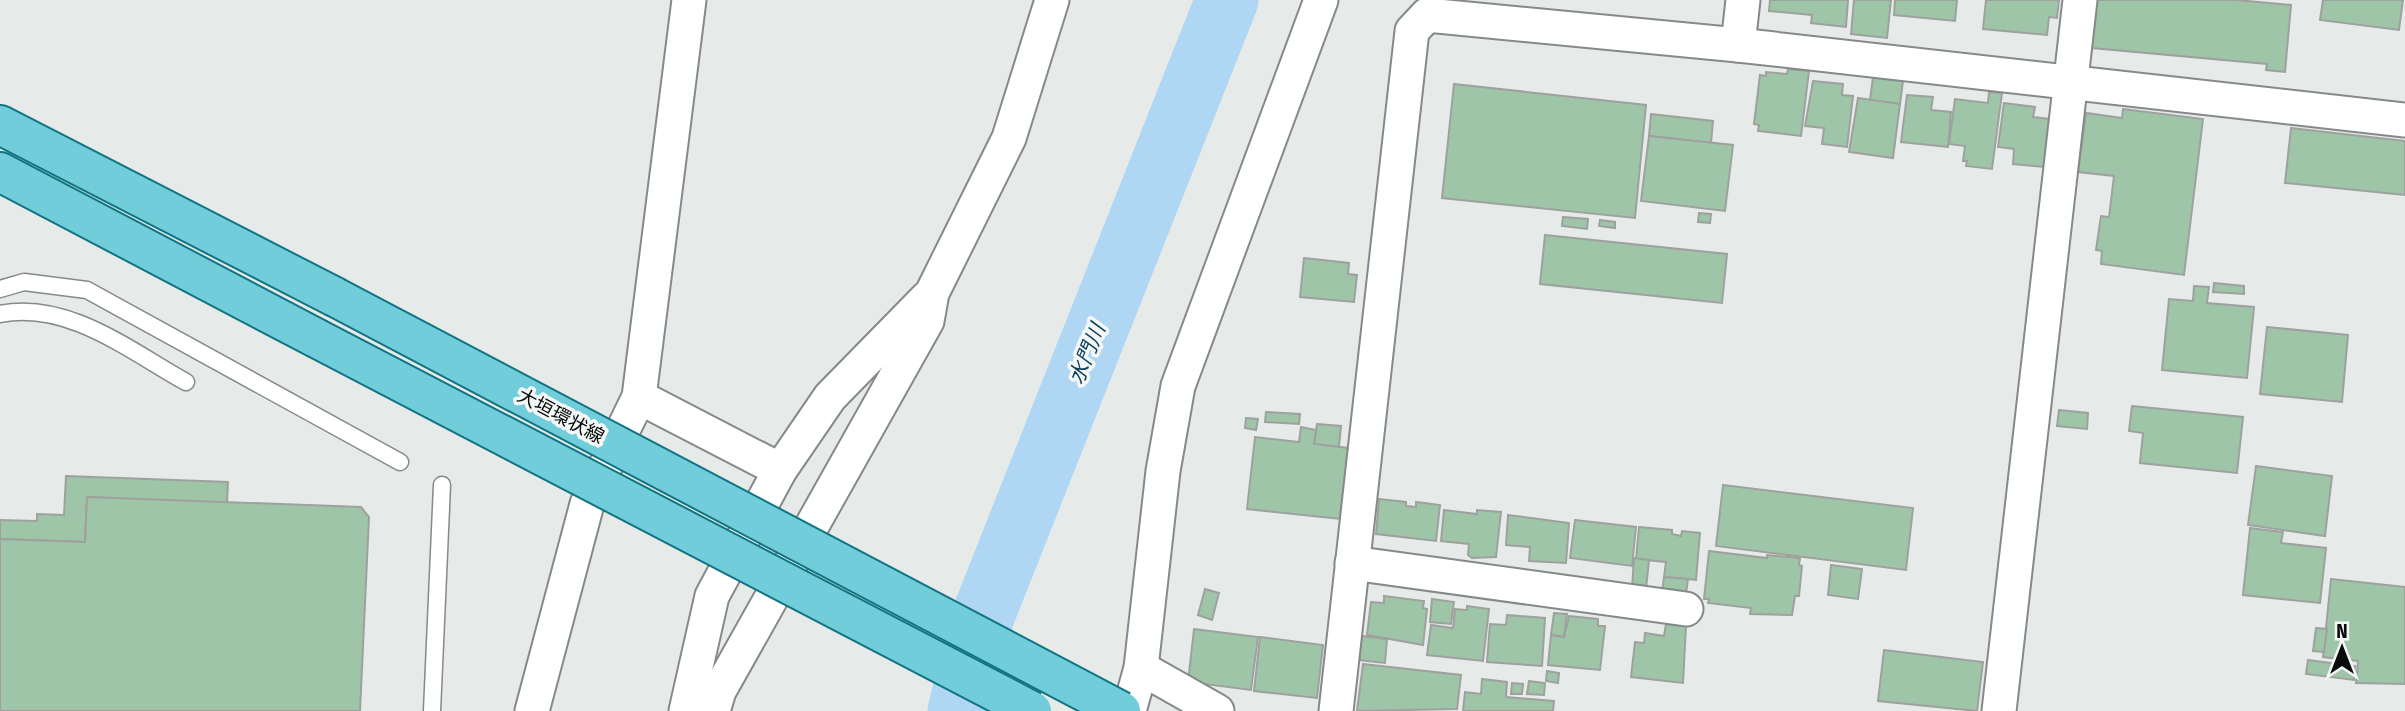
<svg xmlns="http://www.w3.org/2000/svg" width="2405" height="711" viewBox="0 0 2405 711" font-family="'Fira Sans Condensed','Noto Sans JP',sans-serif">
	<rect width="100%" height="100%" fill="#e6ebea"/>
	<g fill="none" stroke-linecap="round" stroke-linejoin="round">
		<path stroke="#afd7f4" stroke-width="63" d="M959 711 983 616 1227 0"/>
	</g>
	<g fill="#9ec5a8" stroke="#9ea19e" stroke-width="2">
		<path d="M1770 0H1848L1846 27 1811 23 1812 15 1769 11Z"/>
		<path d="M1854 0H1891L1887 38 1851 34Z"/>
		<path d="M1895 0H1957L1955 21 1894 15Z"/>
		<path d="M1986 0H2059L2057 18 2049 17 2047 35 1983 29Z"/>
		<path d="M2097 0H2237L2291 5 2285 72 2266 70 2267 64 2092 48Z"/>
		<path d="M2323 0H2403L2399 30 2320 20Z"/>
		<path d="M1788 69 1809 71 1801 136 1758 131 1759 125 1754 124 1760 75 1766 76V72L1787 74Z"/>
		<path d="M1873 77 1903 81 1900 104 1870 100Z"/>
		<path d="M1813 81 1843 84 1842 95 1853 96 1847 147 1822 144 1824 128 1805 126Z"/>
		<path d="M1454 84 1646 105 1635 218 1442 198Z"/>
		<path d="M1989 92 2002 93 1992 169 1966 166 1967 161H1963L1965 146 1949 144 1955 99 1988 103Z"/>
		<path d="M1907 95 1933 97 1931 110 1951 112 1948 147 1901 142Z"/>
		<path d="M1858 98 1900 104 1893 158 1849 152Z"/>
		<path d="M2004 103 2035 107 2033 117 2050 119 2044 167 2013 164 2014 149 1998 147Z"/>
		<path d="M2123 109 2203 119 2184 275 2101 264 2102 251 2096 250 2101 216 2109 217 2114 176 2078 172 2086 113 2122 118Z"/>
		<path d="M1651 114 1713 121 1711 143 1649 136Z"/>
		<path d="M2291 128 2405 141V195L2285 183Z"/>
		<path d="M1649 136 1733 145 1725 211 1641 201Z"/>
		<path d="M1699 213 1711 214 1710 223 1698 222Z"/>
		<path d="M1563 217 1588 219 1587 229 1562 226Z"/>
		<path d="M1600 220 1615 222V228L1599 226Z"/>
		<path d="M1545 235 1727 254 1722 303 1540 284Z"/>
		<path d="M1304 258 1349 263 1348 274 1357 275 1354 302 1300 297Z"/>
		<path d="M2214 283 2244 286V294L2213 292Z"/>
		<path d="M2194 286 2209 287 2207 303 2254 307 2247 378 2162 370 2169 299 2193 301Z"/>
		<path d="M2267 327 2348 335 2342 402 2260 394Z"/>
		<path d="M2132 406 2243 417 2237 473 2140 463 2143 433 2129 431Z"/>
		<path d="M2059 410 2088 413 2087 429 2057 426Z"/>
		<path d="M1266 412 1300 414 1299 424 1265 422Z"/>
		<path d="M1246 418 1258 419 1256 430 1245 428Z"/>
		<path d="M1317 424 1341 426 1339 447 1314 444Z"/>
		<path d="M1301 427 1316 430 1314 444 1348 448 1340 519 1247 509 1255 437 1299 442Z"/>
		<path d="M2256 466 2332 476 2325 536 2248 525Z"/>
		<path d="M66 476 228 482 227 503 87 497 85 542 0 539V520L37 521V514L64 515Z"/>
		<path d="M1723 485 1913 508 1906 570 1716 546Z"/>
		<path d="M87 497 361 507 369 517 360 711H0V539L85 542Z"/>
		<path d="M1379 499 1406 502V506L1416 507V502L1440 505 1436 541 1376 534Z"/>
		<path d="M1444 510 1477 514V510L1501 512 1496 557 1472 558 1468 555 1469 544 1441 541Z"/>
		<path d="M1508 515 1569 523 1566 563 1529 561 1530 547 1506 545Z"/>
		<path d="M1575 520 1636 527 1632 566 1570 558Z"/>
		<path d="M1639 527 1672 530V534L1681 536 1682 531 1700 533 1696 580 1664 577 1666 562 1636 559Z"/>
		<path d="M2250 528 2283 532 2281 543 2326 548 2320 603 2243 595Z"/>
		<path d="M1709 551 1767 558V555L1800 558 1799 565 1802 566 1799 596H1795L1792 615 1750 614 1751 608 1708 603 1709 599H1704Z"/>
		<path d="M1634 558 1649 560 1646 589 1632 588Z"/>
		<path d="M1831 565 1862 569 1858 599 1828 595Z"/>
		<path d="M1664 577 1688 579 1686 594 1662 592Z"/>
		<path d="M2331 579 2405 587V684L2356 683 2358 661 2323 657Z"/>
		<path d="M1205 589 1219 593 1212 620 1198 615Z"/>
		<path d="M1384 596 1424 601 1423 608 1427 609 1423 645 1367 635 1371 602 1384 603Z"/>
		<path d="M1432 599 1454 602 1451 624 1430 622Z"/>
		<path d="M1467 606 1489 609 1483 661 1427 655 1431 625 1453 628 1455 609 1467 610Z"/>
		<path d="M1554 613 1567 614 1564 637 1551 635Z"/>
		<path d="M1507 615 1545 618 1542 666 1487 662 1490 624 1506 625Z"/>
		<path d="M1569 616 1598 619V626H1605L1600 670 1548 665 1551 635 1564 637Z"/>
		<path d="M1666 624 1686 626 1683 683 1631 677 1635 642 1644 643 1645 633 1664 636Z"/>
		<path d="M2316 628 2327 629 2324 652 2313 651Z"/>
		<path d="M1194 629 1258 637 1251 690 1188 682Z"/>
		<path d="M1362 636 1387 639 1385 663 1359 660Z"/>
		<path d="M1260 637 1323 645 1317 698 1254 691Z"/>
		<path d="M1884 650 1983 662 1977 711 1878 701Z"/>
		<path d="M2308 660 2355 666 2354 680 2306 674Z"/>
		<path d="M1363 664 1461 675 1457 709 1357 711Z"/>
		<path d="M1547 671 1559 673 1558 683 1546 681Z"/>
		<path d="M1482 679 1507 682 1506 697 1554 701 1553 711H1463L1465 692 1481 694Z"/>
		<path d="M1529 681 1545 683 1544 695 1527 694Z"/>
		<path d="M1512 683 1523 684 1522 694H1511Z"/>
	</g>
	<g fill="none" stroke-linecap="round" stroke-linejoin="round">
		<defs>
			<g id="service">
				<path d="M0 289 24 282 87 290 400 462"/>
				<path d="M0 314C67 300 130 351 186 382"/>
				<path d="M432 711 442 485"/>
			</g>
			<g id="minor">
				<path d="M1738 45 1743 0"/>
				<path d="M639 397 780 470 830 397 927 298"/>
				<path d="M1352 563 1686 609"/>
				<path d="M1141 668 1217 711"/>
				<path d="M532 711 587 504 639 397 689 0"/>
				<path d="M686 711 712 596 780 470"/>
				<path d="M713 711 719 691 927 321 932 293 1009 138 1052 0"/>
				<path d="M1129 711 1141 668 1163 471 1178 386 1321 0"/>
				<path d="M1336 711 1412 31 1427 15 1738 45 2405 120"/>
				<path d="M1999 711 2080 0"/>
			</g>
			<g id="primary">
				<path d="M0 125 335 297"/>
				<path d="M0 172 316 338"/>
			</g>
		</defs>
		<use href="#service" stroke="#858988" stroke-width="19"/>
		<use href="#minor" stroke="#858988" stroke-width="37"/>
		<use href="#primary" stroke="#117482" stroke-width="42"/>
		<use href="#service" stroke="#fff" stroke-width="16"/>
		<use href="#minor" stroke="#fff" stroke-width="33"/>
		<use href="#primary" stroke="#72cdda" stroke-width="38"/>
		<defs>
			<g id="primary-bridge">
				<path d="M335 297 1121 711"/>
				<path d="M316 338 1032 711"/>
			</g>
		</defs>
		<use href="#primary-bridge" stroke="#117482" stroke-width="42" stroke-linecap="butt"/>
		<use href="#primary-bridge" stroke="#72cdda" stroke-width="38"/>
	</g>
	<g text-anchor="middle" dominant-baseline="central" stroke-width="7" stroke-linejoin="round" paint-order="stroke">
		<g font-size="19" fill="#0b0d0c" stroke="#f3f8f7">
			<text transform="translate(561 416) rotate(28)">大垣環状線</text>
		</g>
		<g font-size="21" font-style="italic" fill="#0d3e5a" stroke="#f3f8f7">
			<text transform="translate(1087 354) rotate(-68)">水門川</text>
		</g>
	</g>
	<g transform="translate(2342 648)" stroke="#f3f8f7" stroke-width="5" paint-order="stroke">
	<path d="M0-5L12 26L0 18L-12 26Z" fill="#0b0d0c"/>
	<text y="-10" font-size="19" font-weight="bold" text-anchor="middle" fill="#0b0d0c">N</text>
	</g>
</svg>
